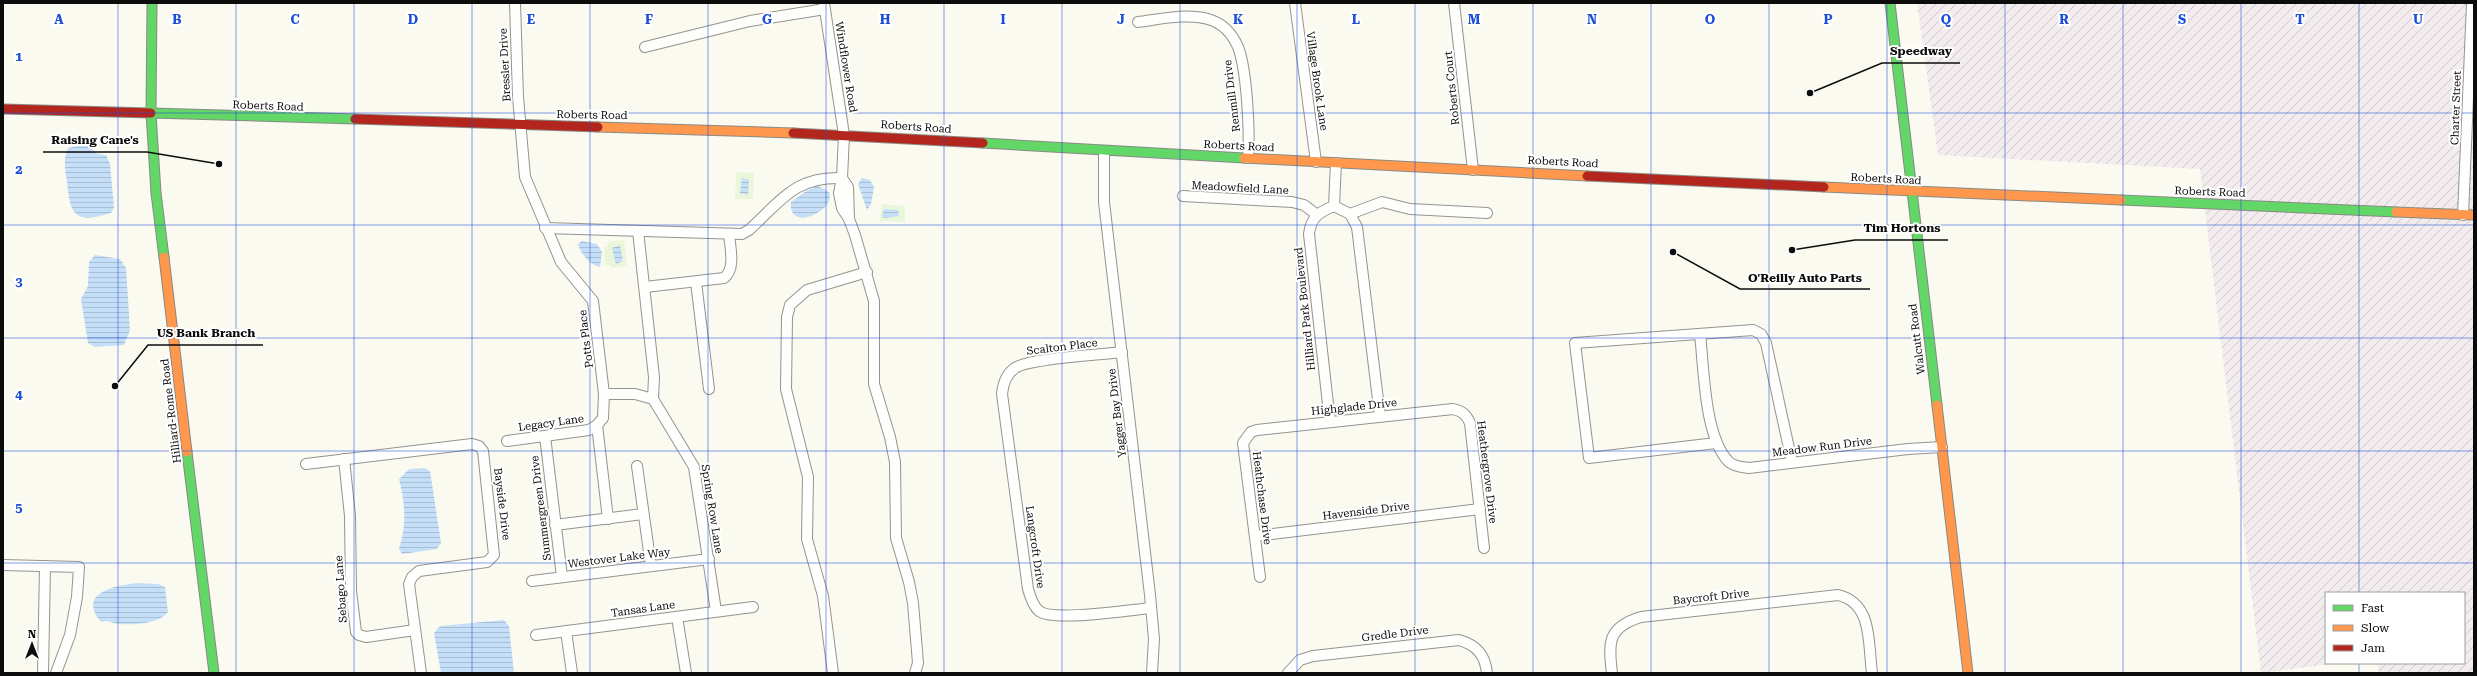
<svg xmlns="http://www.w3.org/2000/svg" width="2477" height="676" viewBox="0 0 2477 676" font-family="'Roboto Serif',serif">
	<defs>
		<pattern id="industrial-furrows" width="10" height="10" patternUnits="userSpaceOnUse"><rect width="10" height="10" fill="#f3ecee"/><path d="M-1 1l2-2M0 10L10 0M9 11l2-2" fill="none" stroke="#cfc9cb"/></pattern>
		<pattern id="water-rules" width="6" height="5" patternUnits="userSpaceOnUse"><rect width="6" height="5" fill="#c4dff7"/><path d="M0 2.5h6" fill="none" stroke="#a7bed3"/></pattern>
	</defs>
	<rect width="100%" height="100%" fill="#fbfaf0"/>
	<path fill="url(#industrial-furrows)" d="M1917 3H2474V673H2379L2377 663H2464V593H2326V663H2338L2261 673 2200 169 1938 155Z"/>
	<g fill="#eaf6d9">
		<path d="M736 172 754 173 753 199H735Z"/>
		<path d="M882 204 905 206V222L879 221Z"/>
		<path d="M624 240 627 266 612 268 610 265H605L604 247H608L607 242Z"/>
	</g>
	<g fill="url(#water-rules)">
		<path d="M89 144 95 153 106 155 110 164 114 208 111 213C75 224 70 216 67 181 65 169 63 159 68 148Z"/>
		<path d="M742 178 749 180 748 195 740 193Z"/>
		<path d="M862 178 870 180 874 187 871 204 867 210 858 184Z"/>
		<path d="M818 186 829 192C837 211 787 233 791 202L806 191Z"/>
		<path d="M884 209 898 210 899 216 884 218 882 216Z"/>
		<path d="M582 241 597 244 602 252 600 267C591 266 580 253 578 244Z"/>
		<path d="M620 245 623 261 616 264 612 248Z"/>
		<path d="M95 255 120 259 126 268 130 330 124 345 95 347 88 343 81 299 88 286 89 262Z"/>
		<path d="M424 468 430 471 441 543 437 549 402 554 399 548C407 526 405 502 399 479L409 469Z"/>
		<path d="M137 583 158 584 165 587 168 612C160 624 132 625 119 624 111 623 109 620 101 622 77 592 115 586 137 583Z"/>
		<path d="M504 620 509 626 514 673H441L434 633 440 626Z"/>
	</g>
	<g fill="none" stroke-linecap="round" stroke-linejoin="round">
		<defs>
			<g id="street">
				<path d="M515 3 518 97 525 177 561 262 593 301 604 394 603 418 597 425 608 519"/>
				<path d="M824 3 844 135 842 178 839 193 842 208 849 219 855 235 874 301V384L890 437 895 462 896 538 909 582 913 603 918 663 915 673"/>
				<path d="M1295 3 1316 162"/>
				<path d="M1454 3 1473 170"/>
				<path d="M1138 22C1161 19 1186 13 1208 19 1222 23 1232 33 1238 47 1247 70 1250 133 1248 158"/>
				<path d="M645 47 750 21 825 9"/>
				<path d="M1104 151V202L1150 595 1154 639 1152 673"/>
				<path d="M842 178 848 187 849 219"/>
				<path d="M1183 196 1292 202 1304 205 1316 214"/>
				<path d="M1334 206 1350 214 1357 227 1380 416"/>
				<path d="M1350 214 1382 202 1410 209 1487 213"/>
				<path d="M2463 215 2472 3"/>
				<path d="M545 228 742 234 749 230C781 201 795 176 842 178"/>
				<path d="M638 231 654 377 653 399"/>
				<path d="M696 282 709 389"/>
				<path d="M645 287 724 278C736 269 730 247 729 234"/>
				<path d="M1700 334C1704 368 1704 437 1729 462 1735 467 1742 467 1749 468L1908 449 1942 447"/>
				<path d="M1122 352C1101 355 1029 358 1015 368 1006 374 1003 384 1002 394L1028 589C1030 596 1033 606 1039 611 1053 622 1130 610 1151 608"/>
				<path d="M604 394H635L653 399 694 467 716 611"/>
				<path d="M1330 422 1309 234C1311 217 1319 212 1334 206L1336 163"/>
				<path d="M545 436 562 577"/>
				<path d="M507 441 589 430 597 425"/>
				<path d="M1716 443 1589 458 1575 343 1753 330 1761 334 1766 343 1792 462"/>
				<path d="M344 459 350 516 351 591 356 632 359 635 366 637 415 630"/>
				<path d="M306 464 472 444 479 446 483 451 494 555 487 562 419 571 412 577 409 584 421 673"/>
				<path d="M637 466 651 566"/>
				<path d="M555 525 643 514"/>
				<path d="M1256 536 1480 509"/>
				<path d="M3 565 79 567 77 597 70 635 56 673"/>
				<path d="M1260 577 1243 443 1251 432 1257 430 1453 409C1462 411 1466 414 1470 423L1484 548"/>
				<path d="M532 581 709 559"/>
				<path d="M677 617 686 673"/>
				<path d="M566 631 572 673"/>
				<path d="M536 635 753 607"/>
				<path d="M43 673 45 566"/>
				<path d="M833 673 823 596 807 539 808 477 786 389 787 317 790 305 807 290 867 272"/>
				<path d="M1288 673 1300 660 1313 656 1459 640C1476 645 1485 654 1487 673"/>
				<path d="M1612 673C1608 642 1608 627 1641 617L1838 595C1873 603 1868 644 1872 673"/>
			</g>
			<g id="fast">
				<path d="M152 3 151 113 156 193 164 257"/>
				<path d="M1890 3 1937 405"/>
				<path d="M151 113 355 119"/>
				<path d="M983 143 1244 158"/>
				<path d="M2121 200 2396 212"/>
				<path d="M187 452 214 673"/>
			</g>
			<g id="slow">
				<path d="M598 127 793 133"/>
				<path d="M1244 158 1587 176"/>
				<path d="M1824 187 2121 200"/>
				<path d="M2396 212 2474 215"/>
				<path d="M164 257 187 452"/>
				<path d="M1937 405 1968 673"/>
			</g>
			<g id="jam">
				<path d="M3 109 151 113"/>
				<path d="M355 119 598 127"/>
				<path d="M793 133 983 143"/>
				<path d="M1587 176 1824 187"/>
			</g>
		</defs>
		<use href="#street" stroke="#94938f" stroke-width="12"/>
		<use href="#fast" stroke="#8a8a85" stroke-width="11"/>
		<use href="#slow" stroke="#8a8a85" stroke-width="11"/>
		<use href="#jam" stroke="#8a8a85" stroke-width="11"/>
		<use href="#street" stroke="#fefefd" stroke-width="10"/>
		<use href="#fast" stroke="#63d668" stroke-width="9"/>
		<use href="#slow" stroke="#ff974d" stroke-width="9"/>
		<use href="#jam" stroke="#b3261e" stroke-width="9"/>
	</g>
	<path fill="none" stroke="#1d4ed8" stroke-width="1" stroke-opacity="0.55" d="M118 3V673M236 3V673M354 3V673M472 3V673M590 3V673M708 3V673M826 3V673M944 3V673M1062 3V673M1180 3V673M1297 3V673M1415 3V673M1533 3V673M1651 3V673M1769 3V673M1887 3V673M2005 3V673M2123 3V673M2241 3V673M2359 3V593M3 113H2474M3 225H2474M3 338H2474M3 451H2474M3 563H2474M2359 663V673"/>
	<g text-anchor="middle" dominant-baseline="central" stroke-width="4" stroke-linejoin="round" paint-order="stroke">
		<g font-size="11" fill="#0c0c0c" stroke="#fff">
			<text transform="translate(505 65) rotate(-93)">Bressler Drive</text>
			<text transform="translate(846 67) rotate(81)">Windflower Road</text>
			<text transform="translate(1317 81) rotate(82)">Village Brook Lane</text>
			<text transform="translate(1452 88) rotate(-96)">Roberts Court</text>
			<text transform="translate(1232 96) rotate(-97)">Renmill Drive</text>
			<text transform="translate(268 106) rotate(2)">Roberts Road</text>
			<text transform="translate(2456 108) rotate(-88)">Charter Street</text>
			<text transform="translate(592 115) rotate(1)">Roberts Road</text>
			<text transform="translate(916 127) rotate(4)">Roberts Road</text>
			<text transform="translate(1239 146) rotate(3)">Roberts Road</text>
			<text transform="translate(1563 162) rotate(3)">Roberts Road</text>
			<text transform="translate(1886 179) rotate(3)">Roberts Road</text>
			<text transform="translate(1240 188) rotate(3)">Meadowfield Lane</text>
			<text transform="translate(2210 192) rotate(2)">Roberts Road</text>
			<text transform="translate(1305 309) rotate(-96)">Hilliard Park Boulevard</text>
			<text transform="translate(586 339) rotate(-97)">Potts Place</text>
			<text transform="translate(1917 339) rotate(-97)">Walcutt Road</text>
			<text transform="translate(1062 347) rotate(-7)">Scalton Place</text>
			<text transform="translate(1354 407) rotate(-6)">Highglade Drive</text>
			<text transform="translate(171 411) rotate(-97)">Hilliard-Rome Road</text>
			<text transform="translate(1117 413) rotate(-97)">Yagger Bay Drive</text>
			<text transform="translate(551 423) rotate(-8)">Legacy Lane</text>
			<text transform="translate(1822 447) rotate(-7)">Meadow Run Drive</text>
			<text transform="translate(1487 472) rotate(83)">Heathergrove Drive</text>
			<text transform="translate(1262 498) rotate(83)">Heathchase Drive</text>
			<text transform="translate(502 504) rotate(83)">Bayside Drive</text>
			<text transform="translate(541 508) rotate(-97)">Summergreen Drive</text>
			<text transform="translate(712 509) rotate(81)">Spring Row Lane</text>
			<text transform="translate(1366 511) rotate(-7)">Havenside Drive</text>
			<text transform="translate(1035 547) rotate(82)">Langcroft Drive</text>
			<text transform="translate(619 558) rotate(-7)">Westover Lake Way</text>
			<text transform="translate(341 589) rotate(-94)">Sebago Lane</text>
			<text transform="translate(1711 597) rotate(-6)">Baycroft Drive</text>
			<text transform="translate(643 609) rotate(-8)">Tansas Lane</text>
			<text transform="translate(1395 634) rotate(-7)">Gredle Drive</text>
		</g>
	</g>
	<g font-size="13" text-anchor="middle" font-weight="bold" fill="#1d4ed8" stroke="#fff" stroke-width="4" stroke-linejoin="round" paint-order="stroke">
		<text x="59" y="24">A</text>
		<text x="177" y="24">B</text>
		<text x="295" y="24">C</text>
		<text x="413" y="24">D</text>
		<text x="531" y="24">E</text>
		<text x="649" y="24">F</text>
		<text x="767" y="24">G</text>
		<text x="885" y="24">H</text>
		<text x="1003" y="24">I</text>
		<text x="1121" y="24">J</text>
		<text x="1238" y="24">K</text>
		<text x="1356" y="24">L</text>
		<text x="1474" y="24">M</text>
		<text x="1592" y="24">N</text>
		<text x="1710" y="24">O</text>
		<text x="1828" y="24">P</text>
		<text x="1946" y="24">Q</text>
		<text x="2064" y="24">R</text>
		<text x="2182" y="24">S</text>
		<text x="2300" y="24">T</text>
		<text x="2418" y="24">U</text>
		<text x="19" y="61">1</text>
		<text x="19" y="174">2</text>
		<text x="19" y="286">3</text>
		<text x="19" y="399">4</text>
		<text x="19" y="512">5</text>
	</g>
	<path fill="none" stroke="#0c0c0c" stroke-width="1.5" d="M1810 93L1882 63H1960M219 164L147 152H43M1792 250L1855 240H1948M1673 252L1740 289H1870M115 386L148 345H263"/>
	<g fill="#0c0c0c" stroke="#fff" stroke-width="1.5">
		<circle cx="1810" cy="93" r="4"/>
		<circle cx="219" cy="164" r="4"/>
		<circle cx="1792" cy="250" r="4"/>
		<circle cx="1673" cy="252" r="4"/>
		<circle cx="115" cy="386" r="4"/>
	</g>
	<g font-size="12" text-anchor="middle" font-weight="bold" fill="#0c0c0c" stroke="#fff" stroke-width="4" stroke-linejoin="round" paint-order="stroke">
		<text x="1921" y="55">Speedway</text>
		<text x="95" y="144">Raising Cane's</text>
		<text x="1902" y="232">Tim Hortons</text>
		<text x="1805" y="282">O'Reilly Auto Parts</text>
		<text x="206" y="337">US Bank Branch</text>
	</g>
	<rect width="2477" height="676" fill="none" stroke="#0c0c0c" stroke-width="8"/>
	<rect x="2325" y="592" width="140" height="72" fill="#ffffff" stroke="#9e9e9e"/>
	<rect x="2333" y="605" width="20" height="6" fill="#63d668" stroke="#9e9e9e"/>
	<text x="2361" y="612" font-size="12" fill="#0c0c0c">Fast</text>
	<rect x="2333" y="625" width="20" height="6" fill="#ff974d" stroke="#9e9e9e"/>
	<text x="2361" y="632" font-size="12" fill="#0c0c0c">Slow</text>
	<rect x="2333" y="645" width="20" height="6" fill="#b3261e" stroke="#9e9e9e"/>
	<text x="2361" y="652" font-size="12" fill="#0c0c0c">Jam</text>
	<g transform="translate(32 644)" stroke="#ffffff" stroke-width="3" paint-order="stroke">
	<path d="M0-3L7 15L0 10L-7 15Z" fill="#0c0c0c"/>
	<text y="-6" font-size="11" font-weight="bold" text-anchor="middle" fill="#0c0c0c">N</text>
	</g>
</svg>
